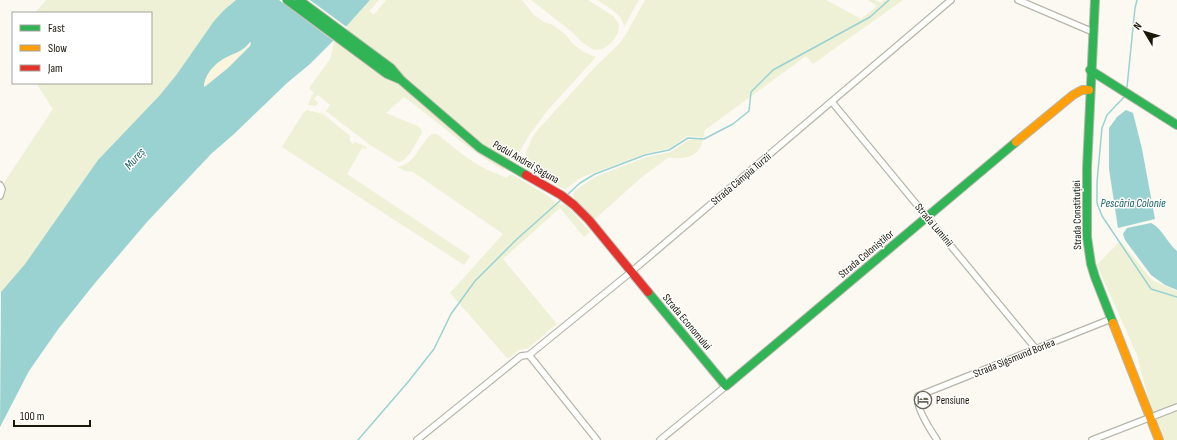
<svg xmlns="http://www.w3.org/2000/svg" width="1177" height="440" viewBox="0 0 1177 440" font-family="'Sofia Sans Condensed',sans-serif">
	<rect width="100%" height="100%" fill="#fbf9f1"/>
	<g fill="#eef1d6">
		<path d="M46 0H236L224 10 214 21 177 74 160 95 98 160 25 264 0 293V189L53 109 36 83H151V13H35Z"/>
		<path d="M370 0H379L369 11 374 15 386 0H522L533 14 544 22 553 25 565 34 573 44 584 52 596 57 547 111 528 137 519 153 512 156 503 170C466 149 439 122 404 97L386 113 418 126 421 129 422 133C416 142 410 158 400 162L396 161 370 145 326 111 330 105 318 95 314 99 318 103 316 106 308 105 312 95 314 93 309 88 330 59 335 39Z"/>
		<path d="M531 0H588L613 16 619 24 618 33 612 42 603 49 594 50 583 43 571 31Z"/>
		<path d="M597 0H639L624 27C623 13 607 7 597 0Z"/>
		<path d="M645 0H826L861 19 877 6 868 0H875L881 3 884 0H903L813 64 806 56 705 130C704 135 703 141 701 146 696 158 679 160 669 157L642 177 595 219 575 200 573 195 576 190 595 177 647 157 671 152 687 141 702 137 687 136 670 148 644 154 580 178 566 189 561 188 524 167 523 162 527 150 534 134 595 67 619 44 625 36Z"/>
		<path d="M307 110 323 114 350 136V141L353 144 355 142 367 147 366 149 362 148 347 174 470 256 464 265 282 147 303 113Z"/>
		<path d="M432 134H437L441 137C453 147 466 158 480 166 488 171 497 173 506 178L510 175H513L548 196 556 203 567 206 590 232 584 237 560 208 503 259 557 324 528 348 519 350 508 359 450 293 503 234 413 172 405 171 397 167C416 164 419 144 432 134Z"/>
		<path d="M1120 241 1152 280 1177 291V440H1163L1150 405 1137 355 1097 265Z"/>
	</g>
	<path fill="#fcf5dd" d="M250 42 252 43 250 46 228 68 207 85 203 87C204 74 217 61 229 56 238 52 244 50 250 42Z"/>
	<g fill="#99d2d1" fill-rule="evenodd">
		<path d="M236 0H370L335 39 310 64 287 83 234 134 211 154 147 222 95 283 59 328 29 371 0 427 1 292 25 264 98 160 160 95 177 74 214 21 224 10ZM250 42 251 43 250 46 228 68 207 85 204 87C204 74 217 61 229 56 238 52 244 50 250 42Z"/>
		<path d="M1126 110 1133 113 1142 149 1155 219 1118 228 1109 169V128L1117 117Z"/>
		<path d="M1151 223C1163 229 1167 243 1177 251V290L1165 285 1151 275 1125 240 1123 234 1127 228Z"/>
	</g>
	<path fill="#fbf9f1" d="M279 0H310L348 28 335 42Z"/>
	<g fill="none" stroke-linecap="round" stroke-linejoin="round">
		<g stroke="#99d2d1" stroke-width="1.5">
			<path d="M1127 87 1135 8 1137 0"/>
			<path d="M1125 96 1107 115 1102 128 1097 182V203L1102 216 1151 289 1177 297"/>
			<path d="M567 195 580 183 595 174 645 155 669 150 688 138 704 139 733 124 749 111 751 92 773 70 870 17 889 0"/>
			<path d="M358 440 408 382 434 349 451 314 475 281 517 239 562 199"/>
		</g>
		<defs>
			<g id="street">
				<path d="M1018 0 1093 32"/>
				<path d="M832 102 1036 349"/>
				<path d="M0 185 2 189 0 196"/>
				<path d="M529 355 597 440"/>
				<path d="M417 440 521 356 529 355 631 272 951 0"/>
				<path d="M660 440 726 386"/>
				<path d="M937 440C931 431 915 406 918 396L1111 319"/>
				<path d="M1092 440 1177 407"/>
			</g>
			<g id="fast">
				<path d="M287 0 387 74 399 79"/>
				<path d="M299 0 391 68 401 80 480 148 526 175"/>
				<path d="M1095 0 1087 168V237L1091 264 1095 277 1113 323"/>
				<path d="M1090 70 1177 125"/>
				<path d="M648 292 726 386 1016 142"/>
			</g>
			<g id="slow">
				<path d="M1016 142 1073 95 1082 90H1089"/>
				<path d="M1113 323 1159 440"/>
			</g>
			<path id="jam" d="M526 175 561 195 574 205 589 220 648 292"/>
		</defs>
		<use href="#street" stroke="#b8b6ac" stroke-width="8"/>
		<use href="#fast" stroke="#b8b6ac" stroke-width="10"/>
		<use href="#slow" stroke="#b8b6ac" stroke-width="10"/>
		<use href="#jam" stroke="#b8b6ac" stroke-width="10"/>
		<use href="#street" stroke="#fefefd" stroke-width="5.5"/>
		<use href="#fast" stroke="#30b455" stroke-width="8"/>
		<use href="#slow" stroke="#ff9f0a" stroke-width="8"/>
		<use href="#jam" stroke="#e5322d" stroke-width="8"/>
	</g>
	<defs>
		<symbol id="hotel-ring" viewBox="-11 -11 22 22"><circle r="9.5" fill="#fff" stroke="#69675b" stroke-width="1.5"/><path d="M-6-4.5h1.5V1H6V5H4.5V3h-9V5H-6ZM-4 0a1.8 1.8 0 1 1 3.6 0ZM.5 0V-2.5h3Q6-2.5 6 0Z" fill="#69675b"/></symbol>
	</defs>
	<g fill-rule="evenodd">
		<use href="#hotel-ring" x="913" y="390" width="20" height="20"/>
	</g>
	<g text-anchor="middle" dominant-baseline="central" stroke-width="3" stroke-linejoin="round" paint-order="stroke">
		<g font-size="11" fill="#1b180a" stroke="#fff">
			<text transform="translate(526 162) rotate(30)">Podul Andrei Șaguna</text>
			<text transform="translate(741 179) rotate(-40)">Strada Câmpia Turzii</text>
			<text transform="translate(1077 215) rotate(-91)">Strada Constituției</text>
			<text transform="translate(934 225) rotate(50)">Strada Luminii</text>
			<text transform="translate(866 254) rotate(-40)">Strada Coloniștilor</text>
			<text transform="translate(687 322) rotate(50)">Strada Economului</text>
			<text transform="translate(1014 358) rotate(-22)">Strada Sigsmund Borlea</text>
		</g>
		<g font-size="11" fill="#1b180a" stroke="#fff" text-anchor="start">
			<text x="936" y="400">Pensiune</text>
		</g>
		<g font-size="12" font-style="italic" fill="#1b6061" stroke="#fff">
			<text transform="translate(135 159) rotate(-49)">Mureș</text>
			<text x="1133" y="203">Pescăria Colonie</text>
		</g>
	</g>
	<rect x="12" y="12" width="140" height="72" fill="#ffffff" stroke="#a4a39d"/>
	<rect x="20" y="25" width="20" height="6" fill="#30b455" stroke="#a4a39d"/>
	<text x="48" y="32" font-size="12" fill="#1b180a">Fast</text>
	<rect x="20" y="45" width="20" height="6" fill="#ff9f0a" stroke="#a4a39d"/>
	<text x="48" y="52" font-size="12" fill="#1b180a">Slow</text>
	<rect x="20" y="65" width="20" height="6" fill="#e5322d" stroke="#a4a39d"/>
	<text x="48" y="72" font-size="12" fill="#1b180a">Jam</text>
	<g transform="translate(1145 32) rotate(308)" stroke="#ffffff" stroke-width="3" paint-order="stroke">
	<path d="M0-3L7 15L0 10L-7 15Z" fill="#1b180a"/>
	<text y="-6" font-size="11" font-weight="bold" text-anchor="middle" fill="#1b180a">N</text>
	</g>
	<path d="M14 420v6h76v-6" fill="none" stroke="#1b180a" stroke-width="2"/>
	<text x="20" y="420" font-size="12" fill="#1b180a" stroke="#ffffff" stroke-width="3" paint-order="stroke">100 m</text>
</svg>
